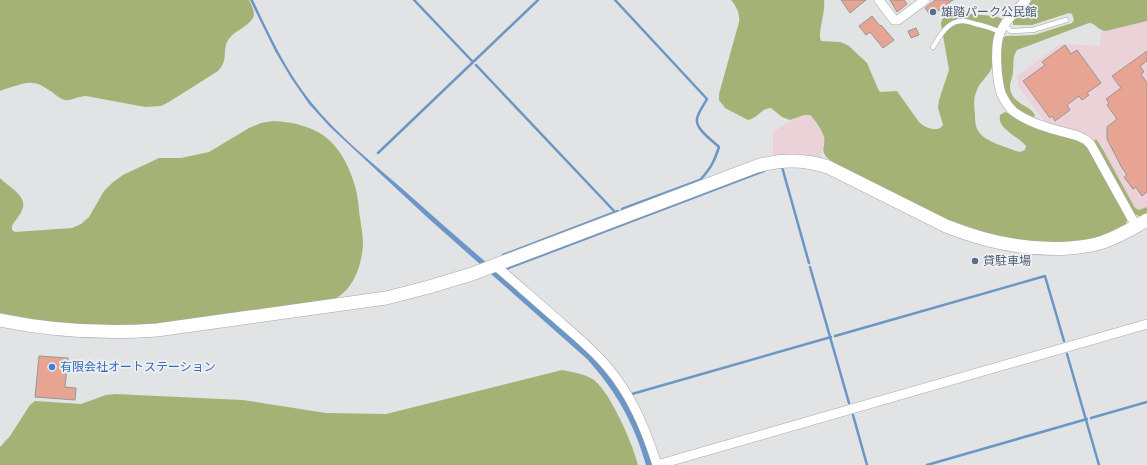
<svg xmlns="http://www.w3.org/2000/svg" width="1147" height="465" viewBox="0 0 1147 465" font-family="'Public Sans','Noto Sans JP',sans-serif">
<style>
.industrial{fill:#ebd1d8}
.forest{fill:#a4b375}
.water{fill:#6b96c5}
.lines{fill:none;stroke-linecap:round;stroke-linejoin:round}
.stream{stroke:#6b96c5;stroke-width:2.5}
.building{fill:#e8a493;stroke:#989695}
.lane-casing{stroke:#a5a7a8;stroke-width:5.5}
.street-casing{stroke:#a5a7a8;stroke-width:10}
.secondary-casing{stroke:#a5a7a8;stroke-width:14}
.lane{stroke:#fff;stroke-width:4.5}
.street{stroke:#fff;stroke-width:9}
.secondary{stroke:#fff;stroke-width:13}
.service-dot{fill:#5c6f8a;stroke:#eff0f2;stroke-width:1.5}
.shop-dot{fill:#3f7fe0;stroke:#eff0f2;stroke-width:1.5}
.labels{text-anchor:middle;dominant-baseline:central;stroke-width:3.5;stroke-linejoin:round;paint-order:stroke}
.service-label{font-size:12px;fill:#4e5e75;stroke:#eff0f2;text-anchor:start}
.shop-label{font-size:12px;fill:#366cbe;stroke:#eff0f2;text-anchor:start}
</style>
<rect width="100%" height="100%" fill="#e1e3e5"/>
<path class="industrial" d="M 1147,21 L 1147,214 L 1134,214 L 1094,142 L 1045,122 L 1018,86 L 1017,76 L 1060,44 L 1100,46 L 1101,32 Z
M 807,114 L 812,117 L 824,136 L 824,141 L 821,158 L 802,155 L 792,154 L 773,156 L 773,132 L 794,119 Z"/>
<path class="forest" d="M 0,0 L 249,0 C 251,5 256,12 253,18 C 247,28 232,31 227,42 C 222,54 229,59 218,71 L 169,102 L 161,106 L 145,107 L 86,96 C 79,96 71,101 65,100 C 60,99 56,95 52,92 C 38,82 31,80 15,86 C 10,87 5,89 0,91 Z
M 731,0 L 824,0 C 826,12 817,33 821,41 L 840,42 L 845,44 L 849,46 L 867,63 L 879,91 L 881,92 L 897,91 L 919,122 C 925,128 938,133 943,125 L 938,108 L 939,100 L 949,70 L 941,24 C 942,20 942,18 946,16 C 954,12 992,15 1001,18 L 1002,21 C 997,30 993,38 992,49 C 992,55 994,62 992,67 C 989,76 980,81 977,90 C 973,98 974,106 975,114 C 975,120 975,127 979,132 C 984,141 1006,147 1016,151 L 1020,152 L 1025,150 L 1026,146 C 1018,136 997,129 1000,115 L 1005,112 L 1083,143 L 1089,148 L 1126,216 L 1127,220 L 1126,224 L 1102,236 L 1083,240 L 1061,242 L 1039,242 L 1002,237 L 984,232 L 949,220 L 831,161 C 818,151 826,148 824,137 C 822,130 815,120 810,115 L 804,115 L 790,120 L 782,117 L 771,108 C 761,108 758,118 748,120 L 725,108 L 719,100 L 719,94 L 739,22 C 740,14 737,7 731,0 Z
M 1032,0 L 1147,0 L 1147,21 L 1106,31 C 1098,31 1096,23 1089,23 L 1017,50 C 1012,57 1014,64 1013,71 C 1013,77 1010,81 1010,87 C 1011,105 1033,106 1035,116 L 1033,117 C 1009,111 1004,93 1002,72 C 1000,58 1000,51 1003,38 L 1006,36 L 1034,35 L 1072,23 L 1074,20 L 1072,14 L 1069,13 L 1032,25 L 1013,25 L 1013,21 Z
M 273,121 C 295,122 320,128 334,145 C 343,155 349,168 353,180 C 357,190 358,200 359,210 C 360,221 363,233 363,244 C 362,265 353,292 332,300 L 156,324 C 102,327 53,324 0,313 L 0,178 C 7,186 29,196 22,210 C 20,216 15,220 12,226 L 12,230 L 15,232 L 72,228 L 81,224 L 89,217 L 104,191 L 113,182 L 123,175 L 159,158 L 181,158 L 209,152 L 249,128 L 261,123 Z
M 1096,139 L 1102,148 L 1135,208 L 1139,210 L 1147,207 L 1147,214 L 1142,217 L 1134,214 L 1094,142 L 1095,140 Z
M 562,370 C 572,372 586,374 594,380 C 600,385 604,391 608,397 C 621,419 631,441 638,465 L 0,465 L 0,447 L 10,436 L 30,405 L 35,401 L 81,404 L 106,395 L 115,394 L 243,400 L 326,413 L 386,414 Z"/>
<path class="water" d="M 250,0 L 253,0 C 270,36 286,71 311,102 C 338,136 373,163 406,192 C 464,244 523,294 582,345 L 601,365 L 618,387 L 638,422 L 653,465 L 646,465 C 634,423 616,391 587,359 L 429,219 L 330,127 L 309,104 L 291,78 L 275,51 Z"/>
<g class="lines">
<path class="stream" d="M 414,0 L 473,62
M 615,0 L 707,99 C 704,105 698,112 697,119 C 695,129 713,141 719,147 C 714,162 711,168 700,180 L 622,209
M 476,65 L 615,212
M 378,153 L 538,0
M 780,167 L 782,167 L 809,263
M 503,255 L 618,211
M 810,267 L 849,403
M 506,269 L 764,171
M 835,336 L 1045,276 L 1064,341
M 1067,354 L 1099,465
M 632,394 L 831,337
M 853,415 L 867,465
M 1091,418 L 1147,402
M 927,465 L 1087,419"/>
</g>
<path class="building" d="M 841,0 L 866,0 L 850,13 Z
M 890,0 L 904,0 L 907,4 L 897,12 Z
M 935,0 L 953,0 L 931,16 L 925,8 Z
M 872,16 L 880,26 L 881,25 L 894,40 L 883,48 L 870,32 L 866,35 L 859,26 Z
M 916,28 L 919,35 L 911,38 L 908,31 Z
M 1065,45 L 1071,54 L 1077,50 L 1101,83 L 1087,93 L 1089,95 L 1082,100 L 1079,96 L 1067,105 L 1070,110 L 1055,121 L 1052,116 L 1050,118 L 1023,81 L 1045,65 L 1042,62 Z
M 1147,51 L 1147,61 L 1140,66 L 1144,72 L 1141,74 L 1147,83 L 1147,192 L 1142,196 L 1136,187 L 1133,189 L 1124,177 L 1127,175 L 1122,168 L 1107,139 L 1107,127 L 1117,119 L 1107,105 L 1109,103 L 1106,99 L 1121,88 L 1112,76 Z
M 39,356 L 68,358 L 65,387 L 76,388 L 75,400 L 35,397 Z"/>
<g class="lines">
<defs>
<path id="lane" d="M 1004,25 L 1011,31 L 1033,30 L 1066,20
M 933,47 C 940,36 948,20 963,21 C 967,21 972,23 976,24 C 985,26 992,28 1000,32"/>
<path id="street" d="M 879,0 L 894,20 L 898,20 L 925,0
M 1026,0 C 1017,10 1005,20 1000,33 C 994,46 997,80 1001,93 C 1004,100 1008,106 1013,111 C 1031,125 1057,130 1078,136 L 1086,140 L 1091,145 L 1136,226
M 496,266 C 517,284 537,302 558,320 C 581,340 604,359 621,385 C 638,410 648,436 657,465
M 657,465 L 1147,324"/>
<path id="secondary" d="M 0,320 C 54,331 102,334 157,330 L 386,298 L 429,287 L 472,274 L 757,166 C 782,159 804,159 828,167 L 946,226 C 986,242 1027,251 1070,248 C 1081,247 1092,246 1103,242 C 1119,237 1133,228 1147,220"/>
</defs>
<use href="#lane" class="lane-casing"/>
<use href="#street" class="street-casing"/>
<use href="#secondary" class="secondary-casing"/>
<use href="#lane" class="lane"/>
<use href="#street" class="street"/>
<use href="#secondary" class="secondary"/>
</g>
<g class="service-dot">
<circle cx="933" cy="12" r="4"/>
<circle cx="975" cy="261" r="4"/>
</g>
<circle class="shop-dot" cx="52" cy="367" r="4"/>
<g class="labels">
<g class="service-label">
<text x="941" y="12">雄踏パーク公民館</text>
<text x="983" y="261">貸駐車場</text>
</g>
<g class="shop-label">
<text x="60" y="367">有限会社オートステーション</text>
</g>
</g>
</svg>
